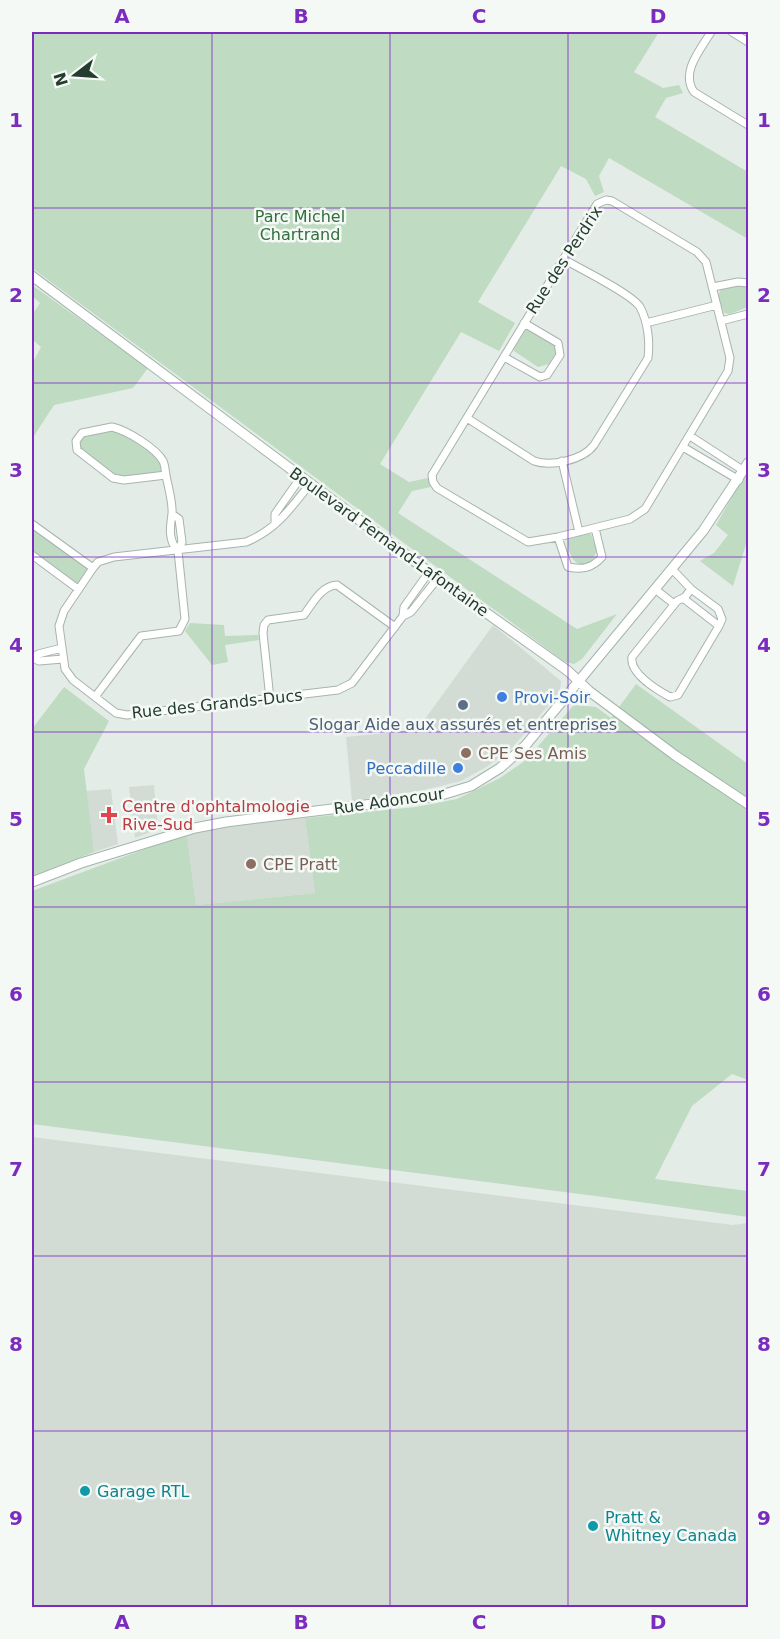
<svg xmlns="http://www.w3.org/2000/svg" width="780" height="1639" viewBox="0 0 780 1639" font-family="'DejaVu Sans',sans-serif">
<style>
.built{fill:#d2dcd5}
.green{fill:#bfdbc1}
.lines{fill:none;stroke-linecap:round;stroke-linejoin:round}
.street-casing{stroke:#a7b4ad;stroke-width:9}
.secondary-casing{stroke:#a3b6ac;stroke-width:11}
.street{stroke:#fff;stroke-width:7}
.secondary{stroke:#fff;stroke-width:9}
.grid{fill:none;stroke:#7b2cbf;stroke-width:1.5;stroke-opacity:0.55}
.shop-dot{fill:#3f7fe0;stroke:#f4f9f5;stroke-width:2}
.service-dot{fill:#5c6f8a;stroke:#f4f9f5;stroke-width:2}
.education-dot{fill:#8d6e63;stroke:#f4f9f5;stroke-width:2}
.health-dot{fill:#e0444e;stroke:#f4f9f5;stroke-width:2}
.culture-dot{fill:#0f9aa8;stroke:#f4f9f5;stroke-width:2}
.labels{text-anchor:middle;dominant-baseline:central;stroke-width:5;stroke-linejoin:round;paint-order:stroke}
.park-label{font-size:16px;fill:#336e3e;stroke:#f4f9f5}
.street-label{font-size:16px;fill:#253c31;stroke:#f4f9f5}
.shop-label{font-size:16px;fill:#366cbe;stroke:#f4f9f5;text-anchor:start}
.service-label{font-size:16px;fill:#4e5e75;stroke:#f4f9f5}
.education-label{font-size:16px;fill:#785e54;stroke:#f4f9f5;text-anchor:start}
.health-label{font-size:16px;fill:#be3a42;stroke:#f4f9f5;text-anchor:start}
.culture-label{font-size:16px;fill:#0d838f;stroke:#f4f9f5;text-anchor:start}
.neatline{fill:none;stroke:#7b2cbf;stroke-width:2}
.grid-label{font-size:20px;text-anchor:middle;font-weight:bold;fill:#7b2cbf}
</style>
<rect width="100%" height="100%" fill="#e4ece7"/>
<path class="built" d="M 493,625 L 561,681 L 560,692 L 511,749 L 488,766 L 461,781 L 424,790 L 352,801 L 346,737 L 417,730 Z
M 154,785 L 158,829 L 135,838 L 129,787 Z
M 111,789 L 118,844 L 94,852 L 86,791 Z
M 305,818 L 315,893 L 196,905 L 187,836 L 215,827 Z
M 32,1137 L 733,1225 L 748,1223 L 748,1607 L 32,1607 Z"/>
<path class="green" d="M 32,32 L 659,32 L 634,72 L 663,88 L 679,85 L 683,93 L 666,98 L 655,117 L 748,172 L 748,239 L 609,158 L 599,176 L 604,192 L 595,196 L 586,179 L 561,166 L 478,302 L 515,323 L 499,351 L 461,332 L 380,464 L 409,482 L 428,478 L 431,487 L 412,491 L 398,513 L 577,629 L 617,614 L 582,659 L 574,664 L 565,662 L 32,268 Z
M 745,284 L 748,287 L 748,307 L 730,314 L 724,313 L 718,297 L 721,288 Z
M 32,285 L 148,368 L 133,388 L 54,405 L 32,439 L 32,364 L 41,347 L 32,339 L 32,315 L 40,303 L 32,296 Z
M 524,329 L 528,329 L 554,344 L 556,353 L 549,364 L 538,367 L 514,351 L 513,347 Z
M 112,427 L 159,455 L 166,475 L 113,478 L 77,450 L 82,433 Z
M 748,469 L 748,538 L 733,586 L 700,561 L 714,553 L 728,535 L 716,525 Z
M 32,524 L 93,568 L 78,589 L 32,555 Z
M 584,532 L 591,534 L 597,551 L 591,562 C 586,563 581,566 577,563 C 570,559 565,542 570,537 C 574,534 580,534 584,532 Z
M 190,623 L 224,625 L 225,636 L 258,635 L 259,640 L 225,645 L 228,662 L 212,665 L 185,631 Z
M 636,684 L 748,764 L 748,1080 L 732,1074 L 692,1106 L 655,1179 L 748,1191 L 748,1217 L 611,1198 L 32,1124 L 32,891 L 161,843 L 187,836 L 196,905 L 315,893 L 305,818 L 416,807 L 457,799 L 500,778 L 526,760 L 574,705 L 596,707 L 611,718 Z
M 64,687 L 109,721 L 84,769 L 94,852 L 32,876 L 32,729 Z"/>
<g class="lines">
<defs>
<path id="street" d="M 711,32 C 701,49 680,72 694,92 L 748,125
M 732,32 L 748,42
M 606,200 L 612,201 L 697,252 L 706,262 L 730,358 L 728,371 L 645,509 L 630,519 L 558,537 L 528,542 L 437,488 L 433,482 L 432,475 L 597,204 Z
M 713,287 L 738,282 L 748,283
M 721,321 L 748,314
M 646,323 L 717,305
M 504,357 L 540,377 L 547,375 L 560,355 L 558,343 L 524,323
M 467,418 L 534,461 C 551,467 583,460 594,445 L 648,358 C 650,342 648,322 640,307 C 632,294 579,268 563,259
M 112,427 C 126,430 156,448 163,461 C 165,465 165,470 166,475 L 124,480 L 113,478 L 77,450 L 76,441 L 82,433 Z
M 690,436 L 744,471
M 683,447 L 739,480
M 562,461 L 579,532
M 166,475 C 168,487 173,502 172,514 C 170,528 168,540 178,551
M 310,484 C 290,509 276,530 246,542 L 114,557 L 98,562 L 93,568 L 64,611 L 59,626 L 65,669 L 73,680 L 116,713 L 127,715 L 338,690 L 352,683 L 403,616 L 411,612 L 438,578
M 32,524 L 93,568
M 275,524 L 275,514 L 301,477
M 558,537 L 568,567 C 583,570 592,568 602,557 L 595,528
M 32,555 L 78,589
M 672,569 L 691,589 L 718,609 L 722,619 L 719,626 L 678,695 L 670,697 C 657,690 629,673 632,657 L 677,601 L 685,597 L 691,589
M 655,589 L 674,604
M 683,598 L 719,626
M 403,616 L 404,607 L 429,572
M 62,648 L 38,654 L 33,658 L 39,661 L 63,659
M 95,697 L 141,636 L 179,631 L 185,619 L 178,551 L 182,542 L 179,519 L 172,514
M 270,699 L 263,633 L 264,625 L 268,620 L 304,615 C 313,603 321,586 337,585 L 395,627"/>
<path id="secondary" d="M 32,276 L 429,572 L 568,671 L 589,691 L 676,756 L 748,804
M 32,882 L 81,863 L 195,828 L 226,822 L 438,796 L 471,786 L 500,768 L 525,746 L 703,531 L 748,463"/>
</defs>
<use href="#street" class="street-casing"/>
<use href="#secondary" class="secondary-casing"/>
<use href="#street" class="street"/>
<use href="#secondary" class="secondary"/>
</g>
<path class="grid" d="M 212,32 L 212,1608M 390,32 L 390,1608M 568,32 L 568,1608M 32,208 L 748,208M 32,383 L 748,383M 32,557 L 748,557M 32,732 L 748,732M 32,907 L 748,907M 32,1082 L 748,1082M 32,1256 L 748,1256M 32,1431 L 748,1431"/>
<g class="shop-dot">
<circle cx="502" cy="697" r="6"/>
<circle cx="458" cy="768" r="6"/>
</g>
<circle class="service-dot" cx="463" cy="705" r="6"/>
<g class="education-dot">
<circle cx="466" cy="753" r="6"/>
<circle cx="251" cy="864" r="6"/>
</g>
<path class="health-dot" d="M106 806h6v6h6v6h-6v6h-6v-6h-6v-6h6z"/>
<g class="culture-dot">
<circle cx="85" cy="1491" r="6"/>
<circle cx="593" cy="1526" r="6"/>
</g>
<g class="labels">
<g class="park-label">
<text x="300" y="216">Parc Michel<tspan x="300" dy="18">Chartrand</tspan></text>
</g>
<g class="street-label">
<text transform="translate(564 260) rotate(-57)">Rue des Perdrix</text>
<text transform="translate(389 542) rotate(36)">Boulevard Fernand-Lafontaine</text>
<text transform="translate(217 704) rotate(-6)">Rue des Grands-Ducs</text>
<text transform="translate(389 801) rotate(-8)">Rue Adoncour</text>
</g>
<g class="shop-label">
<text x="514" y="697">Provi-Soir</text>
<text x="446" y="768" text-anchor="end">Peccadille</text>
</g>
<g class="service-label">
<text x="463" y="724">Slogar Aide aux assurés et entreprises</text>
</g>
<g class="education-label">
<text x="478" y="753">CPE Ses Amis</text>
<text x="263" y="864">CPE Pratt</text>
</g>
<g class="health-label">
<text x="122" y="806">Centre d'ophtalmologie<tspan x="122" dy="18">Rive-Sud</tspan></text>
</g>
<g class="culture-label">
<text x="97" y="1491">Garage RTL</text>
<text x="605" y="1517">Pratt &amp;<tspan x="605" dy="18">Whitney Canada</tspan></text>
</g>
</g>
<rect width="780" height="1639" fill="none" stroke="#f4f9f5" stroke-width="66"/>
<g transform="translate(75 75) rotate(253)" stroke="#f4f9f5" stroke-width="4.5" paint-order="stroke">
<path d="M0-4.5L10 22L0 15L-10 22Z" fill="#253c31"/>
<text y="-9" font-size="16" font-weight="bold" text-anchor="middle" fill="#253c31">N</text>
</g>
<rect x="33" y="33" width="714" height="1573" class="neatline"/>
<g class="grid-label">
<text x="122" y="23">A</text>
<text x="301" y="23">B</text>
<text x="479" y="23">C</text>
<text x="658" y="23">D</text>
<text x="16" y="127">1</text>
<text x="764" y="127">1</text>
<text x="16" y="302">2</text>
<text x="764" y="302">2</text>
<text x="16" y="477">3</text>
<text x="764" y="477">3</text>
<text x="16" y="652">4</text>
<text x="764" y="652">4</text>
<text x="16" y="826">5</text>
<text x="764" y="826">5</text>
<text x="16" y="1001">6</text>
<text x="764" y="1001">6</text>
<text x="16" y="1176">7</text>
<text x="764" y="1176">7</text>
<text x="16" y="1351">8</text>
<text x="764" y="1351">8</text>
<text x="16" y="1525">9</text>
<text x="764" y="1525">9</text>
<text x="122" y="1629">A</text>
<text x="301" y="1629">B</text>
<text x="479" y="1629">C</text>
<text x="658" y="1629">D</text>
</g>
</svg>
